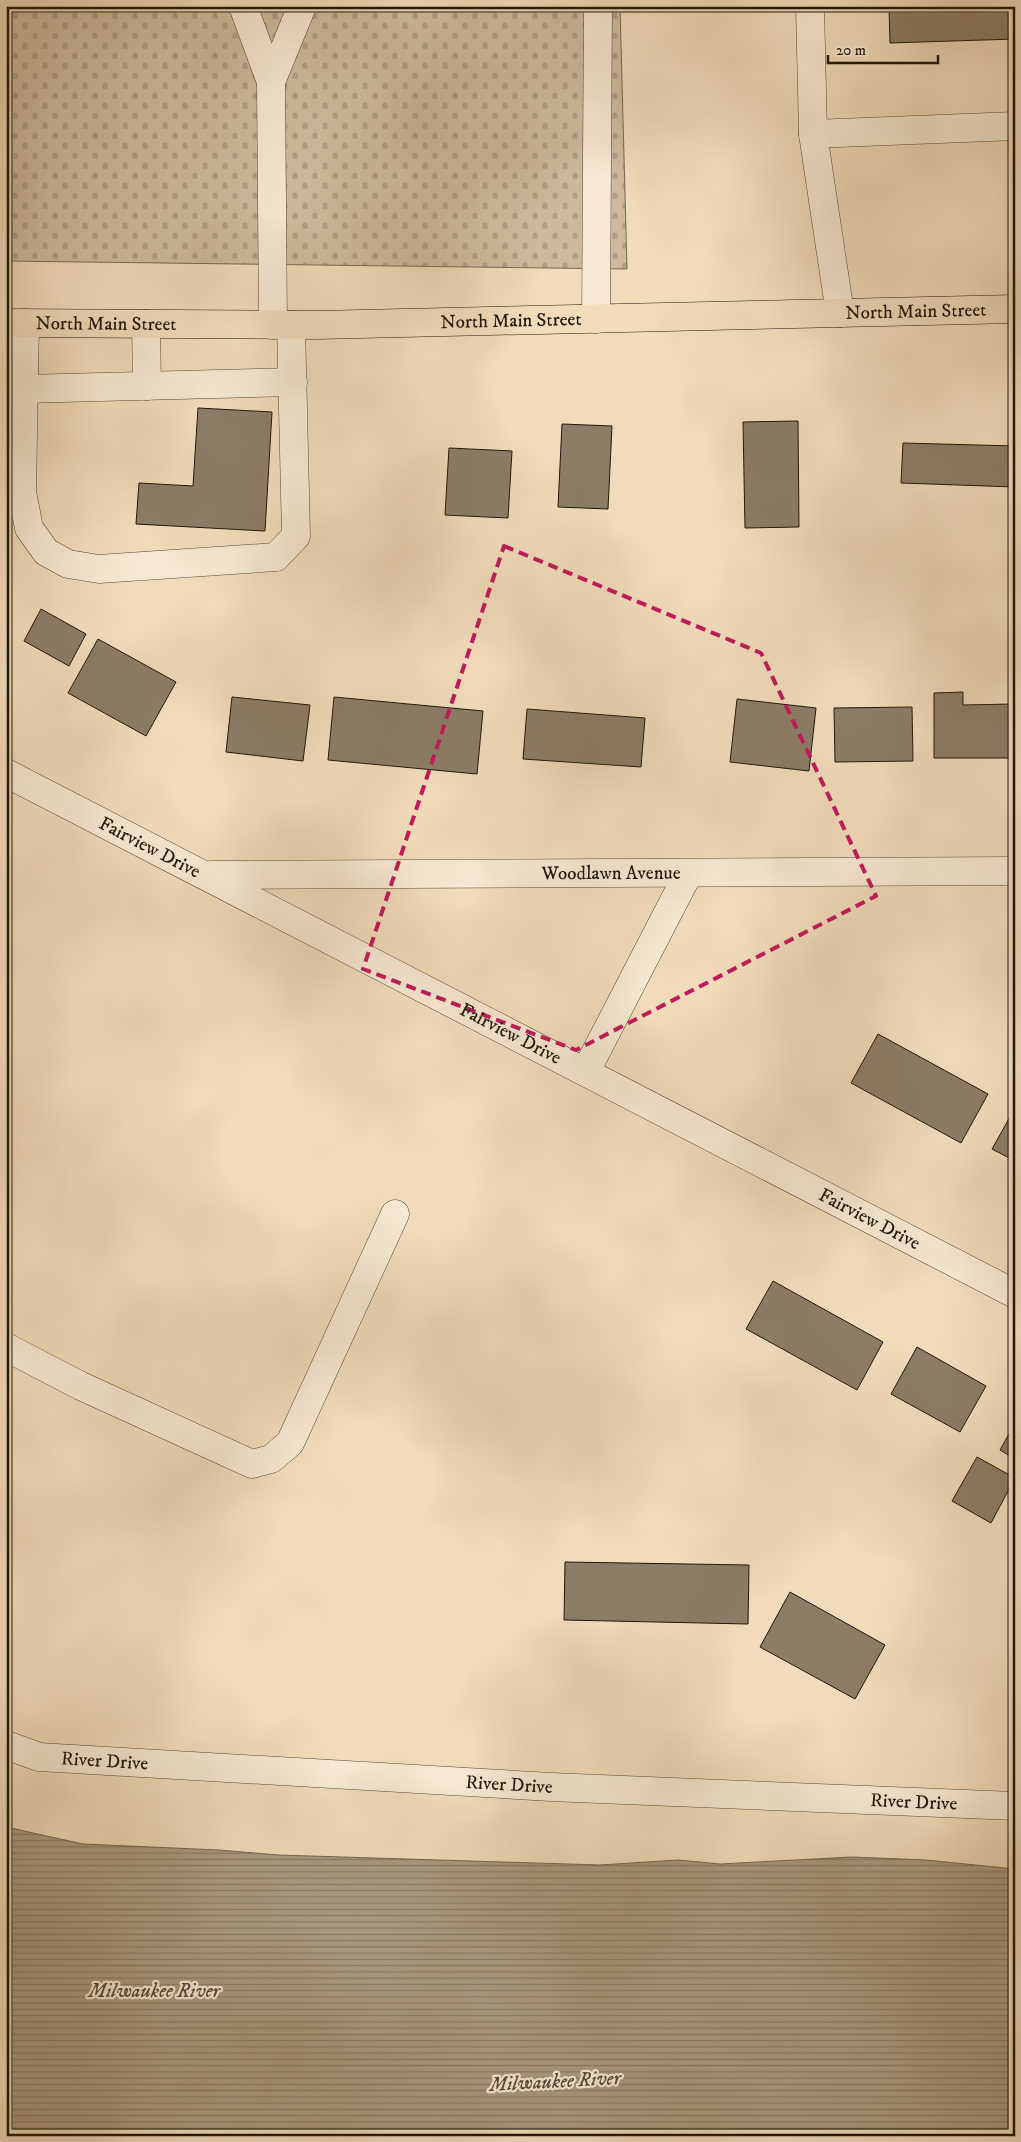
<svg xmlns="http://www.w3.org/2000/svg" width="1021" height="2142" viewBox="0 0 1021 2142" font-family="'IM FELL DW Pica',serif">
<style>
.cemetery{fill:url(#cemetery-stones);stroke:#766855}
.water{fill:url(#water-rules);stroke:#716451}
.building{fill:#8c7d67;stroke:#1e170d}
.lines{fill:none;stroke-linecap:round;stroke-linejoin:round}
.minor-casing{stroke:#534838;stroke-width:29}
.major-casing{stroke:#1e170d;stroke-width:29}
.minor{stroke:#f6e8d2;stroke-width:28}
.major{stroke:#f1dbba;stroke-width:28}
.marked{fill:none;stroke:#c2185b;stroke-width:4;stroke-dasharray:10 6;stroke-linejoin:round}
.labels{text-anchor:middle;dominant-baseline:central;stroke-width:4.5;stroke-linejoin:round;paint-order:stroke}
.street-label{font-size:19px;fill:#1e170d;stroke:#f6e8d2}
.water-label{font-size:20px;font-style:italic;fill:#564b3b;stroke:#f6e8d2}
</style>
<defs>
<pattern id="cemetery-stones" width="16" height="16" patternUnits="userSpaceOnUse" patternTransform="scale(1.25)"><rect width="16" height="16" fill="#cdba9d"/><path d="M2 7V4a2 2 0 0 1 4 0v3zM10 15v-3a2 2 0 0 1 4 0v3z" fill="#b09f86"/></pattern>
<pattern id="water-rules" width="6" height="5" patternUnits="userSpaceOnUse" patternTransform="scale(1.25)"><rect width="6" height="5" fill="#a9987f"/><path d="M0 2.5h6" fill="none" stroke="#897b66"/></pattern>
</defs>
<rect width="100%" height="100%" fill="#f1dbba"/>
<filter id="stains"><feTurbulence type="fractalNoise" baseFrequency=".004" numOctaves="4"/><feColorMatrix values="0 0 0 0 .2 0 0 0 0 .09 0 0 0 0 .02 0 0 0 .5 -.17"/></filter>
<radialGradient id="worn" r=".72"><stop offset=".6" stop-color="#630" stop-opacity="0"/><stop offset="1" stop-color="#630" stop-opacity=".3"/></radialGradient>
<path class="cemetery" d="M 6,6 L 620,6 L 627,269 L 6,261 Z"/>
<path class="water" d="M 6,1827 L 83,1844 L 219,1850 L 278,1855 L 600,1865 L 678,1860 L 720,1864 L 852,1857 L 926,1860 L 1015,1869 L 1015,2136 L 6,2136 Z"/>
<path class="building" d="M 889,6 L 1015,6 L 1015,39 L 890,43 Z
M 198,408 L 272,412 L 265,531 L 136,524 L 139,483 L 193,486 Z
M 798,421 L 799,527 L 745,528 L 743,422 Z
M 562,424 L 612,426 L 608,509 L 558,507 Z
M 903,443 L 1015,446 L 1015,487 L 901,483 Z
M 449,448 L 512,451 L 508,518 L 445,515 Z
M 41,609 L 86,634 L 69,666 L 24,641 Z
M 98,639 L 176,682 L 146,736 L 68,693 Z
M 963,692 L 963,705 L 1013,704 L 1014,758 L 934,758 L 934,693 Z
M 232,697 L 310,705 L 303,761 L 226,752 Z
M 334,697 L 483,711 L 477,774 L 328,760 Z
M 737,699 L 816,708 L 809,771 L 730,762 Z
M 912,707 L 913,761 L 835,762 L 834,708 Z
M 527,709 L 645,718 L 641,767 L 523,759 Z
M 878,1034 L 988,1094 L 961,1143 L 851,1083 Z
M 1015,1108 L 1015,1161 L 992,1149 Z
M 773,1281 L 883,1342 L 857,1390 L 746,1329 Z
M 917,1347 L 986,1386 L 960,1432 L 891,1394 Z
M 1015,1423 L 1015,1459 L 1000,1450 Z
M 977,1457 L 1015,1478 L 991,1523 L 952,1501 Z
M 565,1562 L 749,1565 L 748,1624 L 564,1620 Z
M 790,1592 L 885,1645 L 855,1699 L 760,1647 Z"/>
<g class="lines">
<defs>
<g id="minor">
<path d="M 243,6 L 271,82 L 273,325"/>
<path d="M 810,6 L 813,134"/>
<path d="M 271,82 L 302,6"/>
<path d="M 840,313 L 813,134 L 1015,126"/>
<path d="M 596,319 L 598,6"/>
<path d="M 25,323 L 22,492 L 29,528 L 46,552 L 68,564 L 99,569 L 276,557 L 296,536 L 291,325"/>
<path d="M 146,324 L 147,386"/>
<path d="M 23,389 L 293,382"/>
<path id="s1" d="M 6,773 L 1015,1294"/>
<path id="s2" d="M 211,875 L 1015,871"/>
<path d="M 586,1071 L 688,874"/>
<path d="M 6,1347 L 81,1386 L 252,1464 L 271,1459 L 290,1443 L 395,1214"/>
<path id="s3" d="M 6,1745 L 39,1757 L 551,1787 L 1015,1806"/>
</g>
<g id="major">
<path id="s4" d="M 6,323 L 317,325 L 1015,309"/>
</g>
</defs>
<use href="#minor" class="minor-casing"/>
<use href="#major" class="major-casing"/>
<use href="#minor" class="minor"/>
<use href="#major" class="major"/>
</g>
<path class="marked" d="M 504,546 L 761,653 L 876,896 L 576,1050 L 363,969 Z"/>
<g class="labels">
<g class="street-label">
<text stroke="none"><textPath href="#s4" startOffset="910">North Main Street</textPath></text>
<text stroke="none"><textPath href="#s4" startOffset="505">North Main Street</textPath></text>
<text stroke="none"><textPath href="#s4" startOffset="100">North Main Street</textPath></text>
<text stroke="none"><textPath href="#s1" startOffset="162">Fairview Drive</textPath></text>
<text stroke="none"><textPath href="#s2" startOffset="400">Woodlawn Avenue</textPath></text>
<text stroke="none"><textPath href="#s1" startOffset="568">Fairview Drive</textPath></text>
<text stroke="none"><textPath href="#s1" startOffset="972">Fairview Drive</textPath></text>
<text stroke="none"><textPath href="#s3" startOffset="101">River Drive</textPath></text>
<text stroke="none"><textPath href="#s3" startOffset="506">River Drive</textPath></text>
<text stroke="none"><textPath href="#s3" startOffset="911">River Drive</textPath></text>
</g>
<g class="water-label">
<text x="154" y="1991">Milwaukee River</text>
<text transform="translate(555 2082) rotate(-3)">Milwaukee River</text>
</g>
</g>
<rect width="1021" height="2142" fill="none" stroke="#f1dbba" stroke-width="25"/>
<rect x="8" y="8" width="1006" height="2127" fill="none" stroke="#1e170d" stroke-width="2.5"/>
<rect x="12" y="12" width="996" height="2117" fill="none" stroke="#1e170d"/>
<path d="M828 55v8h110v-8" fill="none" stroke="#1e170d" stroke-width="2.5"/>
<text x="836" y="55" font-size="15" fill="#1e170d" stroke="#f6e8d2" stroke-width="4" paint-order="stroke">20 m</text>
<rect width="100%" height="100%" filter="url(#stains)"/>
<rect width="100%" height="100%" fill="url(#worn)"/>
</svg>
